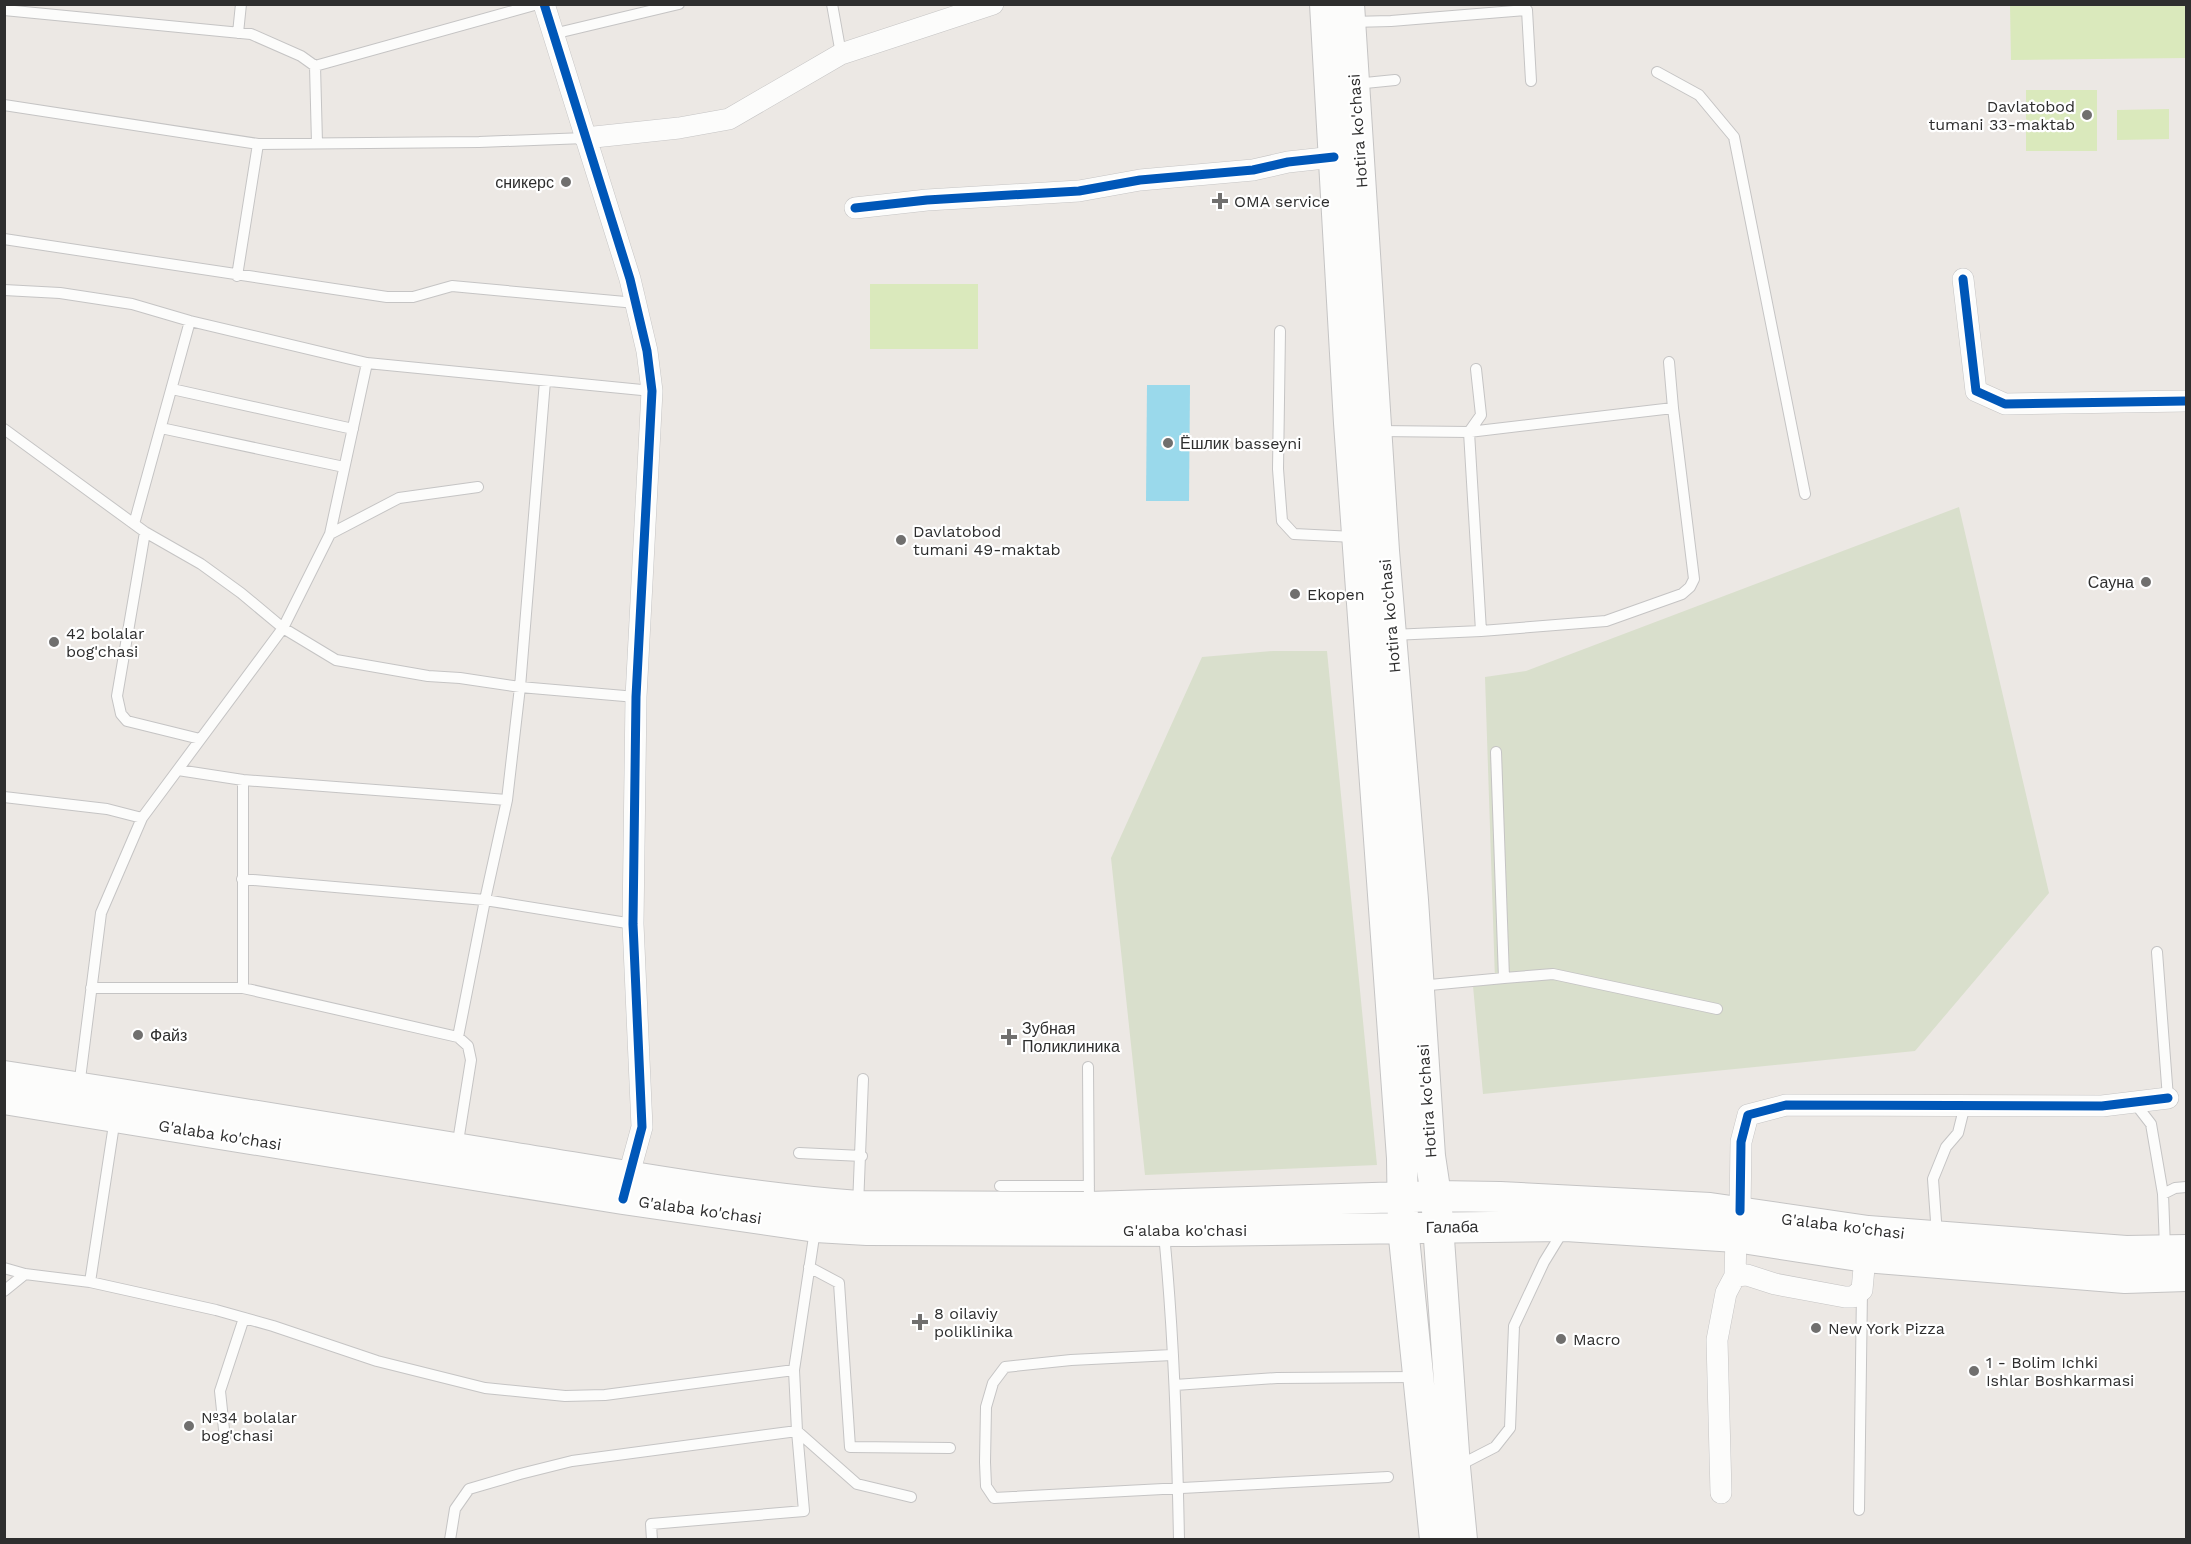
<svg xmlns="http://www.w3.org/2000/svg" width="2191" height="1544" viewBox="0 0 2191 1544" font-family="'Work Sans',sans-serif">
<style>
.cemetery{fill:#d9dfcc}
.pitch{fill:#dae9bc}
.water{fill:#9ad9eb}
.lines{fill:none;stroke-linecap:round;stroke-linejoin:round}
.lane-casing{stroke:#c5c4c4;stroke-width:12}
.street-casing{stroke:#c5c4c4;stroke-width:22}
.secondary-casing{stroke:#c5c4c4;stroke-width:32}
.lane{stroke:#fcfcfb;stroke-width:10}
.street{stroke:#fcfcfb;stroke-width:21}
.secondary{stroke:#fcfcfb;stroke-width:30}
.cycleway-casing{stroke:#fff;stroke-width:13}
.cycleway{stroke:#0057b8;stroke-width:9}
.poi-dot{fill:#706f6e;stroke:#fff;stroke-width:2}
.labels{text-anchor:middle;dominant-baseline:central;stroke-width:4.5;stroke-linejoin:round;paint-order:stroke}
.poi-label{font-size:16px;fill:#2e2e2e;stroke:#fff;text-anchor:start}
.street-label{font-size:16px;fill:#2e2e2e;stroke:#fff}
</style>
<rect width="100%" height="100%" fill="#ece8e4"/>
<path class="cemetery" d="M 1959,507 L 2049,893 L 1915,1051 L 1483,1094 L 1473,986 L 1495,980 L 1485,677 L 1526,671 Z
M 1273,651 L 1327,651 L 1377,1165 L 1145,1175 L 1111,858 L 1202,657 Z"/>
<path class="pitch" d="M 2010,5 L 2186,5 L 2186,58 L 2011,60 Z
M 2026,90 L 2097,90 L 2097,151 L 2026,151 Z
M 2169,109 L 2169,139 L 2117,140 L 2117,110 Z
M 870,284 L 978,284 L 978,349 L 870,349 Z"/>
<path class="water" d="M 1147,385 L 1190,385 L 1189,501 L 1146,501 Z"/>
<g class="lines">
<defs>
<path id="lane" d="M 832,4 L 841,54
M 4,10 L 251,34 L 301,56 L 315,66 L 317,143
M 1351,22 L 1391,21 L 1527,10 L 1531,81
M 238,33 L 241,4
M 553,34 L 679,4
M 315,66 L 538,4
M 1657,72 L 1699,95 L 1734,137 L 1805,494
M 1355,84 L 1395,80
M 4,105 L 258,144 L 479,142 L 585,138
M 4,239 L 387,297 L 413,297 L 452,286 L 636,303
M 237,276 L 258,144
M 4,290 L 60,293 L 132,304 L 190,321 L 367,363 L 652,391
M 1280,331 L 1278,469 L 1282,521 L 1294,534 L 1354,537
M 1476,369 L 1481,415 L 1469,432 L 1673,408 L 1669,362
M 545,381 L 520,687 L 507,800 L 485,900 L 633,924
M 172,389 L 353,429
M 161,428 L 344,467
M 4,429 L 145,532 L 201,564 L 241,593 L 283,628 L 336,660 L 428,676 L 460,678 L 520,687 L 636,697
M 1379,431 L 1469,432 L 1481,631 L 1392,635
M 134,524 L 190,321
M 145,532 L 117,696 L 121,714 L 127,721 L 200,739
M 330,534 L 399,498 L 478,487
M 1481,631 L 1606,621 L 1682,594 L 1690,587 L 1694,579 L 1673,408
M 178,770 L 243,780 L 507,800
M 4,797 L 107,809 L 142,818
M 242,879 L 485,900 L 458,1037
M 2157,952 L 2168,1098
M 1504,978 L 1553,974 L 1717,1009
M 1419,986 L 1504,978 L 1496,752
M 91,988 L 243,988 L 243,780
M 243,988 L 458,1037 L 468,1046 L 471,1060 L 457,1148
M 1088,1067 L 1089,1206
M 79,1087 L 101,913 L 142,818 L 283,628 L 330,534 L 367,363
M 2134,1102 L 2151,1124 L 2163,1194
M 799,1153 L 862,1156
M 1000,1186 L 1089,1186
M 858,1206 L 863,1079
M 815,1230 L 794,1370 L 797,1431 L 857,1484 L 911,1497
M 1164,1234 C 1174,1336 1177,1437 1179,1540
M 1937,1235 L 1933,1179 L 1946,1147 L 1958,1133 L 1965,1105
M 2165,1248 L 2163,1194 L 2175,1188 L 2186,1187
M 809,1267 L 839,1283 L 850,1447 L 950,1448
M 4,1268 L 25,1274 L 90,1282 L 216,1310 L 273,1326 L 377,1361 L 485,1388 L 565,1396 L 605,1395 L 794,1370
M 90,1282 L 115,1118
M 4,1291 L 25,1274
M 1172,1355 L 1071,1360 L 1005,1367 L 993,1383 L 986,1407 L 985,1462 L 986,1486 L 994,1498 L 1388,1477
M 1175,1385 L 1277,1378 L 1417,1377
M 225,1439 L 220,1391 L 244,1318
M 1458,1466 L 1495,1447 L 1510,1428 L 1514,1326 L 1544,1262 L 1563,1231
M 1859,1510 L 1862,1290
M 450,1540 L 455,1509 L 469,1489 L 520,1474 L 572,1461 L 797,1431 L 804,1511 L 651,1524 L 652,1540"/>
<path id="street" d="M 544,4 L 630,279 L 647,351 L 652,391 L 636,697 L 633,924 L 642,1127 L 625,1189
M 585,138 L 679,128 L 729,119 L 841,54 L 993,4
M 855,208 L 927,200 L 1079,191 L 1140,180 L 1253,170 L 1288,162 L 1334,157
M 1963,279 L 1976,391 L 2005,404 L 2186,401
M 1740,1211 L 1741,1142 L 1748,1115 L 1786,1105 L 2102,1106 L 2168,1098
M 1736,1237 L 1735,1276 L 1747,1275 L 1775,1284 L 1845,1297 L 1853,1297 L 1862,1290 L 1866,1246
M 1721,1493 L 1717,1340 L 1726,1293 L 1735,1276"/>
<path id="secondary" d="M 1325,4 L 1349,423 L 1402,1158 L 1403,1228 L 1435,1540
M 1349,4 L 1384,551 L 1413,900 L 1430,1156 L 1436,1196 L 1455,1467 L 1462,1540
M 4,1076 C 169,1101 334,1128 498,1155 C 617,1174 739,1197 858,1206 L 1089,1207 L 1436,1196 L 1500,1197 L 1710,1208 L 1868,1231 L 2126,1251 L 2186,1250
M 4,1099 L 623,1199 L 816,1227 L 867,1230 L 1193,1231 L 1566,1226 L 1736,1237 L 1865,1257 L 2125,1278 L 2186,1276"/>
</defs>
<use href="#lane" class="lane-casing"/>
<use href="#street" class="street-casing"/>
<use href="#secondary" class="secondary-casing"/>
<use href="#lane" class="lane"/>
<use href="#street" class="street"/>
<use href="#secondary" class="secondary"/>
<defs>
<path id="cycleway" d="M 544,4 L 630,279 L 647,351 L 652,391 L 636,697 L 633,924 L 642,1127 L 623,1199
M 855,208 L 927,200 L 1079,191 L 1140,180 L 1253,170 L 1288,162 L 1334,157
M 1963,279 L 1976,391 L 2005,404 L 2186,401
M 1740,1211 L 1741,1142 L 1748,1115 L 1786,1105 L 2102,1106 L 2168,1098"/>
</defs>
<use href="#cycleway" class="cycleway-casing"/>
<use href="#cycleway" class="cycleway"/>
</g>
<g class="poi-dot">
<circle cx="2087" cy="115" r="6"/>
<circle cx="566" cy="182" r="6"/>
<path d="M1217 192h6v6h6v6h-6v6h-6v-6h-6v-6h6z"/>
<circle cx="1168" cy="443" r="6"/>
<circle cx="901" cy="540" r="6"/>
<circle cx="2146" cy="582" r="6"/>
<circle cx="1295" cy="594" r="6"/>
<circle cx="54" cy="642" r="6"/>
<circle cx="138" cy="1035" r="6"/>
<path d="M1006 1028h6v6h6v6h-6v6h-6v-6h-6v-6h6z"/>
<path d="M917 1313h6v6h6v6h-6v6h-6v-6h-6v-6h6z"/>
<circle cx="1816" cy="1328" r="6"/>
<circle cx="1561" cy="1339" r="6"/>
<circle cx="1974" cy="1371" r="6"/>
<circle cx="189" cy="1426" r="6"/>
</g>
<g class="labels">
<g class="poi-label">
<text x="2075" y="106" text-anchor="end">Davlatobod<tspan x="2075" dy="18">tumani 33-maktab</tspan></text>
<text x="554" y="182" text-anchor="end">сникерс</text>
<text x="1234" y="201">OMA service</text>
<text x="1180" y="443">Ёшлик basseyni</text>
<text x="913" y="531">Davlatobod<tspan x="913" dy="18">tumani 49-maktab</tspan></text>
<text x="2134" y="582" text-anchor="end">Сауна</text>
<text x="1307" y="594">Ekopen</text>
<text x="66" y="633">42 bolalar<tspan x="66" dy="18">bog'chasi</tspan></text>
<text x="1022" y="1028">Зубная<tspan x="1022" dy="18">Поликлиника</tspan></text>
<text x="150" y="1035">Файз</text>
<text x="934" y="1313">8 oilaviy<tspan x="934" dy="18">poliklinika</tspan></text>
<text x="1828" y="1328">New York Pizza</text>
<text x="1573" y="1339">Macro</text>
<text x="1986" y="1362">1 - Bolim Ichki<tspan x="1986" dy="18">Ishlar Boshkarmasi</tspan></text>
<text x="201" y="1417">№34 bolalar<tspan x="201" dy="18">bog'chasi</tspan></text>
</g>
<g class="street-label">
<text transform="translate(1358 131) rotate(-94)">Hotira ko'chasi</text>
<text transform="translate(1390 616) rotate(-95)">Hotira ko'chasi</text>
<text transform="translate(1427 1101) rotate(-94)">Hotira ko'chasi</text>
<text transform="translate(220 1135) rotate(9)">G'alaba ko'chasi</text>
<text transform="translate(700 1210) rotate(8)">G'alaba ko'chasi</text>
<text transform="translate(1843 1226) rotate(7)">G'alaba ko'chasi</text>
<text transform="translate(1452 1227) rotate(-1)">Галаба</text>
<text x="1185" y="1230">G'alaba ko'chasi</text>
</g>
</g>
<rect width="2191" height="1544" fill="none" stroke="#2e2e2e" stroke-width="12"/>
</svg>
